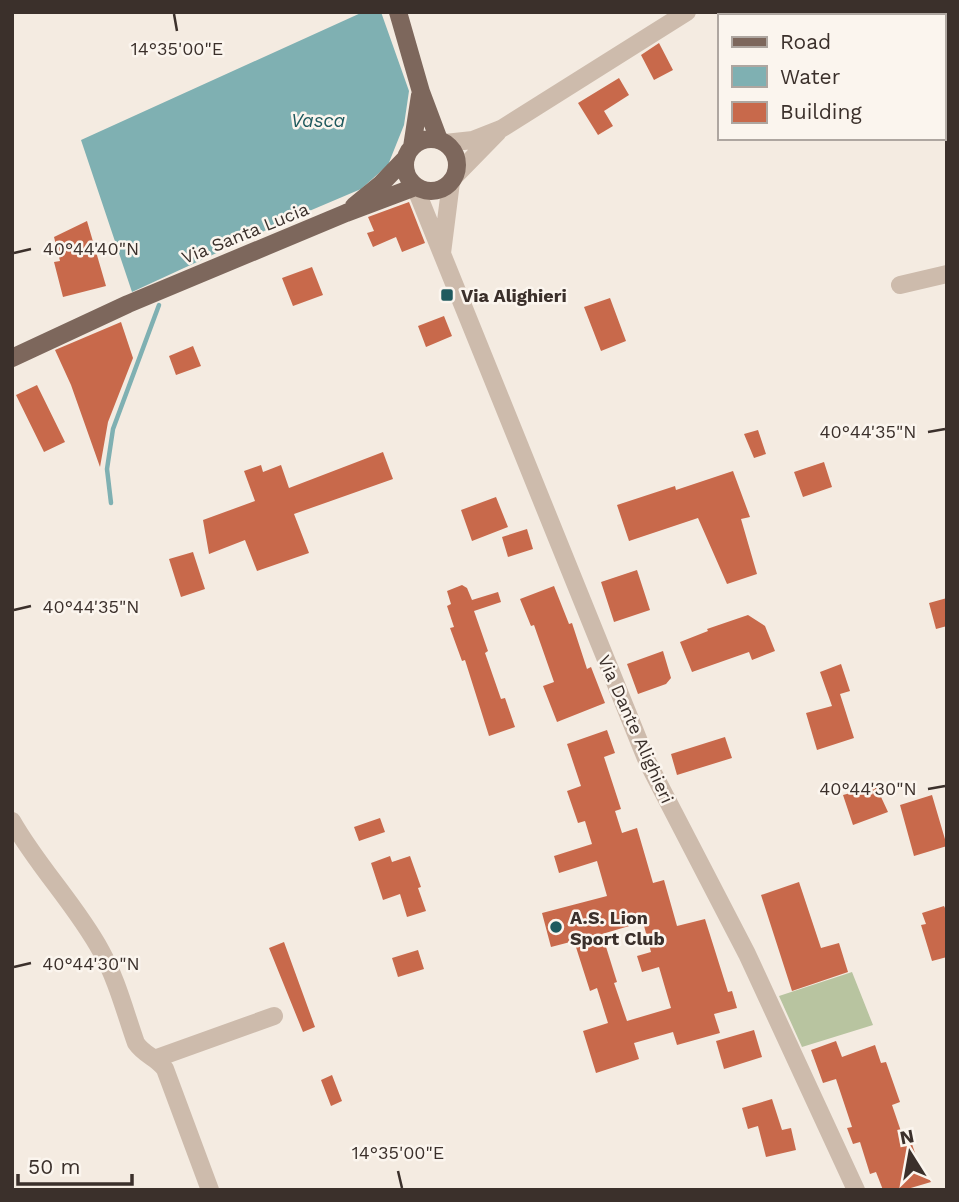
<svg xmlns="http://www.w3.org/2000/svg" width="959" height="1202" viewBox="0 0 959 1202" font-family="'Work Sans',sans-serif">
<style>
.green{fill:#b8c4a0}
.water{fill:#7fb0b2}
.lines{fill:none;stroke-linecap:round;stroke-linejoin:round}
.stream{stroke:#7fb0b2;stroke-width:4.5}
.building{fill:#c8694b;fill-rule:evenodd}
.minor{stroke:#cdbbac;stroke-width:18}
.major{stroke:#7d675c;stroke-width:18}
.ticks{fill:none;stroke:#3b302b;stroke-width:2.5}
.poi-dot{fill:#1f5a5e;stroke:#fbf5ee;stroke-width:2.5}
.labels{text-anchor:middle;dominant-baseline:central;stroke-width:5;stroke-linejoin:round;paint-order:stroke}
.street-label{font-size:18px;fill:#3b302b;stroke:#fbf5ee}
.poi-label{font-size:18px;font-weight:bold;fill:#3b302b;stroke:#fbf5ee;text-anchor:start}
.water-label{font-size:19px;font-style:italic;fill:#1f5a5e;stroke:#fbf5ee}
.ticks-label{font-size:18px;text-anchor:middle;fill:#3b302b;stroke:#fbf5ee;stroke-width:5;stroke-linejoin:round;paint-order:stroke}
</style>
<rect width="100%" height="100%" fill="#f4ebe1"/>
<path class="green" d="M 899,12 L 947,12 L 947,138 L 943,129 L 943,16 L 901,16 Z
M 852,972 L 873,1025 L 802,1047 L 779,996 Z"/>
<path class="water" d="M 363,12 L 381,12 L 409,91 L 404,125 L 388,165 L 361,189 L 288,220 L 132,292 L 81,140 Z"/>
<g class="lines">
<path class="stream" d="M 111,503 L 107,469 L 113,429 L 159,305"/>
</g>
<path class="building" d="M 659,43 L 673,70 L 654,80 L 641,55 Z
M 619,78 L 629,95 L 604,111 L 613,126 L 598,135 L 578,103 Z
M 409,202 L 425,243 L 402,252 L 396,237 L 373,247 L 367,233 L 374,231 L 368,217 Z
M 87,221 L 106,286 L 63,297 L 54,262 L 60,261 L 54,237 Z
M 312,267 L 323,295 L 293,306 L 282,278 Z
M 610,298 L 626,341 L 601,351 L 584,307 Z
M 444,316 L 452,336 L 426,347 L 418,326 Z
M 121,322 L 133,358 L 108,422 L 100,467 L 71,385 L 55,350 Z
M 193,346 L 201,366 L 176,375 L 169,356 Z
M 37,385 L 65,442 L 44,452 L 16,395 Z
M 758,430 L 766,454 L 754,458 L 744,434 Z
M 383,452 L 393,479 L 294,514 L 309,553 L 257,571 L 245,540 L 209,554 L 203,520 L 255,501 L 244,471 L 261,465 L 263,472 L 281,465 L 289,488 Z
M 824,462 L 832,487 L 803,497 L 794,472 Z
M 733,471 L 750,517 L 741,519 L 757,574 L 727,584 L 698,518 L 629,541 L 617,505 L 675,486 L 676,490 Z
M 496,497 L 508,527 L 472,541 L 461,510 Z
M 527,529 L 533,549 L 508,557 L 502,537 Z
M 193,552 L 205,589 L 181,597 L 169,559 Z
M 637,570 L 650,610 L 614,622 L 601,582 Z
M 462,585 L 467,588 L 472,600 L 498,592 L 501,602 L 474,611 L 488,651 L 485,653 L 501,699 L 505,698 L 515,727 L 489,736 L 465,660 L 462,661 L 450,628 L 454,627 L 447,606 L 451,604 L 447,591 Z
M 554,586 L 569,624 L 572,623 L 587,669 L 591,667 L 605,703 L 557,722 L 543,686 L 554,682 L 534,625 L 531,626 L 520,599 Z
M 947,598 L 947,626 L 936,629 L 929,603 Z
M 748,615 L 765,626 L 775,651 L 752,660 L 749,652 L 692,672 L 680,642 L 708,631 L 707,629 Z
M 663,651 L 671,678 L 666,684 L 638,694 L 627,664 Z
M 841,664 L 850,691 L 840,694 L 854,738 L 817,750 L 806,713 L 832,706 L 820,672 Z
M 607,730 L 615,753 L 604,757 L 621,809 L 615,811 L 622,833 L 637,828 L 653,883 L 664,880 L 677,926 L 705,919 L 728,992 L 732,991 L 737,1008 L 714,1014 L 720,1033 L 677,1045 L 673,1032 L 634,1043 L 639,1059 L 596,1073 L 583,1031 L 608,1023 L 597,988 L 590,991 L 574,941 L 551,947 L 542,913 L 607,896 L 597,861 L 559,873 L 554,856 L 592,844 L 585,821 L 578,823 L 567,791 L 581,786 L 567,744 ZM 643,922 L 651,952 L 637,956 L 642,972 L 659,967 L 671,1008 L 627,1021 L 614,983 L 617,982 L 602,934 Z
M 725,737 L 732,758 L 677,775 L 671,754 Z
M 876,786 L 888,812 L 853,825 L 843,795 Z
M 932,795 L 947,846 L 914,856 L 900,805 Z
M 380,818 L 385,832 L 359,841 L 354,827 Z
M 390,856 L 392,862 L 410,856 L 421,887 L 418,888 L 426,911 L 407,917 L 400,894 L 383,900 L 371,863 Z
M 799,882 L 821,948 L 839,943 L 848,972 L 792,991 L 761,895 Z
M 944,906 L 947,912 L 947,957 L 932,961 L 921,925 L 926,924 L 922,913 Z
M 284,942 L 315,1027 L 303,1032 L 269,948 Z
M 418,950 L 424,969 L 398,977 L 392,958 Z
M 754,1030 L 762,1057 L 724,1069 L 716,1041 Z
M 836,1041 L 842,1057 L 875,1045 L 881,1063 L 886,1062 L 900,1102 L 892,1105 L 906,1146 L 912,1144 L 919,1165 L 921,1164 L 931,1182 L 904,1190 L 883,1190 L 876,1172 L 870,1174 L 860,1142 L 853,1144 L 847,1128 L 852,1127 L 836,1079 L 823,1083 L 811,1050 Z
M 332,1075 L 342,1101 L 331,1106 L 321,1080 Z
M 772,1099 L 782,1130 L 791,1128 L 796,1150 L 766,1157 L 758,1126 L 748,1129 L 742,1108 Z"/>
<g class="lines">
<path class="minor" d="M 445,143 L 473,140 L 501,129 L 687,12
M 455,176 L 498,132
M 415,187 L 647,761 L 747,954 L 856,1190
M 442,253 L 451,182
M 900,285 L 947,274
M 12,821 C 38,867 76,905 101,951 C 117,980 125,1012 136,1043 C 145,1056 155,1056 165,1069 L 210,1190
M 157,1058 L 274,1016"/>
<path class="major" d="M 398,12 L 421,92 L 439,140
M405 165a26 26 0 1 1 52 0a26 26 0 1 1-52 0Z
M 412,147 L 420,95
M 354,206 L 381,184 L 405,159
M 12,358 L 128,304 L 346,213 L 415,187"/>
</g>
<path class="ticks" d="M 174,14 L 177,31M 14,253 L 31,249M 928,432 L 945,429M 14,610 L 31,606M 928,789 L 945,786M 14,967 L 31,963M 398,1171 L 402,1188"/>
<g class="poi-dot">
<rect x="440" y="288" width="14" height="14" rx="3.5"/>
<circle cx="556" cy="927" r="7"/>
</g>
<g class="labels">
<g class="street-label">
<text transform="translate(245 233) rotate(-22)">Via Santa Lucia</text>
<text transform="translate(636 729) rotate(66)">Via Dante Alighieri</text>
</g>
<g class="poi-label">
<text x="461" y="295">Via Alighieri</text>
<text x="570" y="917">A.S. Lion<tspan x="570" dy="21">Sport Club</tspan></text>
</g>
<g class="water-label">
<text x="318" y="120">Vasca</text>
</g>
</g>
<g class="ticks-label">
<text x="177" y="55">14°35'00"E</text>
<text x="91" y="255">40°44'40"N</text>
<text x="868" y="438">40°44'35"N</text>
<text x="91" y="613">40°44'35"N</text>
<text x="868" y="795">40°44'30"N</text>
<text x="91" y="970">40°44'30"N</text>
<text x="398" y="1159">14°35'00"E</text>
</g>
<rect width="959" height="1202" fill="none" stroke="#3b302b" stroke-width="28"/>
<rect x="718" y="14" width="228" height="126" fill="#fbf5ee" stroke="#aea6a0" stroke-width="2"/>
<rect x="732" y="37" width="35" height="10" fill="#7d675c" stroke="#aea6a0" stroke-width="2"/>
<text x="780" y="49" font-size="21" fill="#3b302b">Road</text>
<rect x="732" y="66" width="35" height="21" fill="#7fb0b2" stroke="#aea6a0" stroke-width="2"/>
<text x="780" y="84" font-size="21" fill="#3b302b">Water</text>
<rect x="732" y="102" width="35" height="21" fill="#c8694b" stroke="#aea6a0" stroke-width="2"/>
<text x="780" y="119" font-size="21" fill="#3b302b">Building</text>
<g transform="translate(910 1153) rotate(349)" stroke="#fbf5ee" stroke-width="5" paint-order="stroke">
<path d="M0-5L12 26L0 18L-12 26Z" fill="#3b302b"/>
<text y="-10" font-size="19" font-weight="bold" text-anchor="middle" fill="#3b302b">N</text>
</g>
<path d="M18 1174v10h114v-10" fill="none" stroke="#3b302b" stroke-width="3.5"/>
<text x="28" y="1174" font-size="21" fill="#3b302b" stroke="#fbf5ee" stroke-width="5" paint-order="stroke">50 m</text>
</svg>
